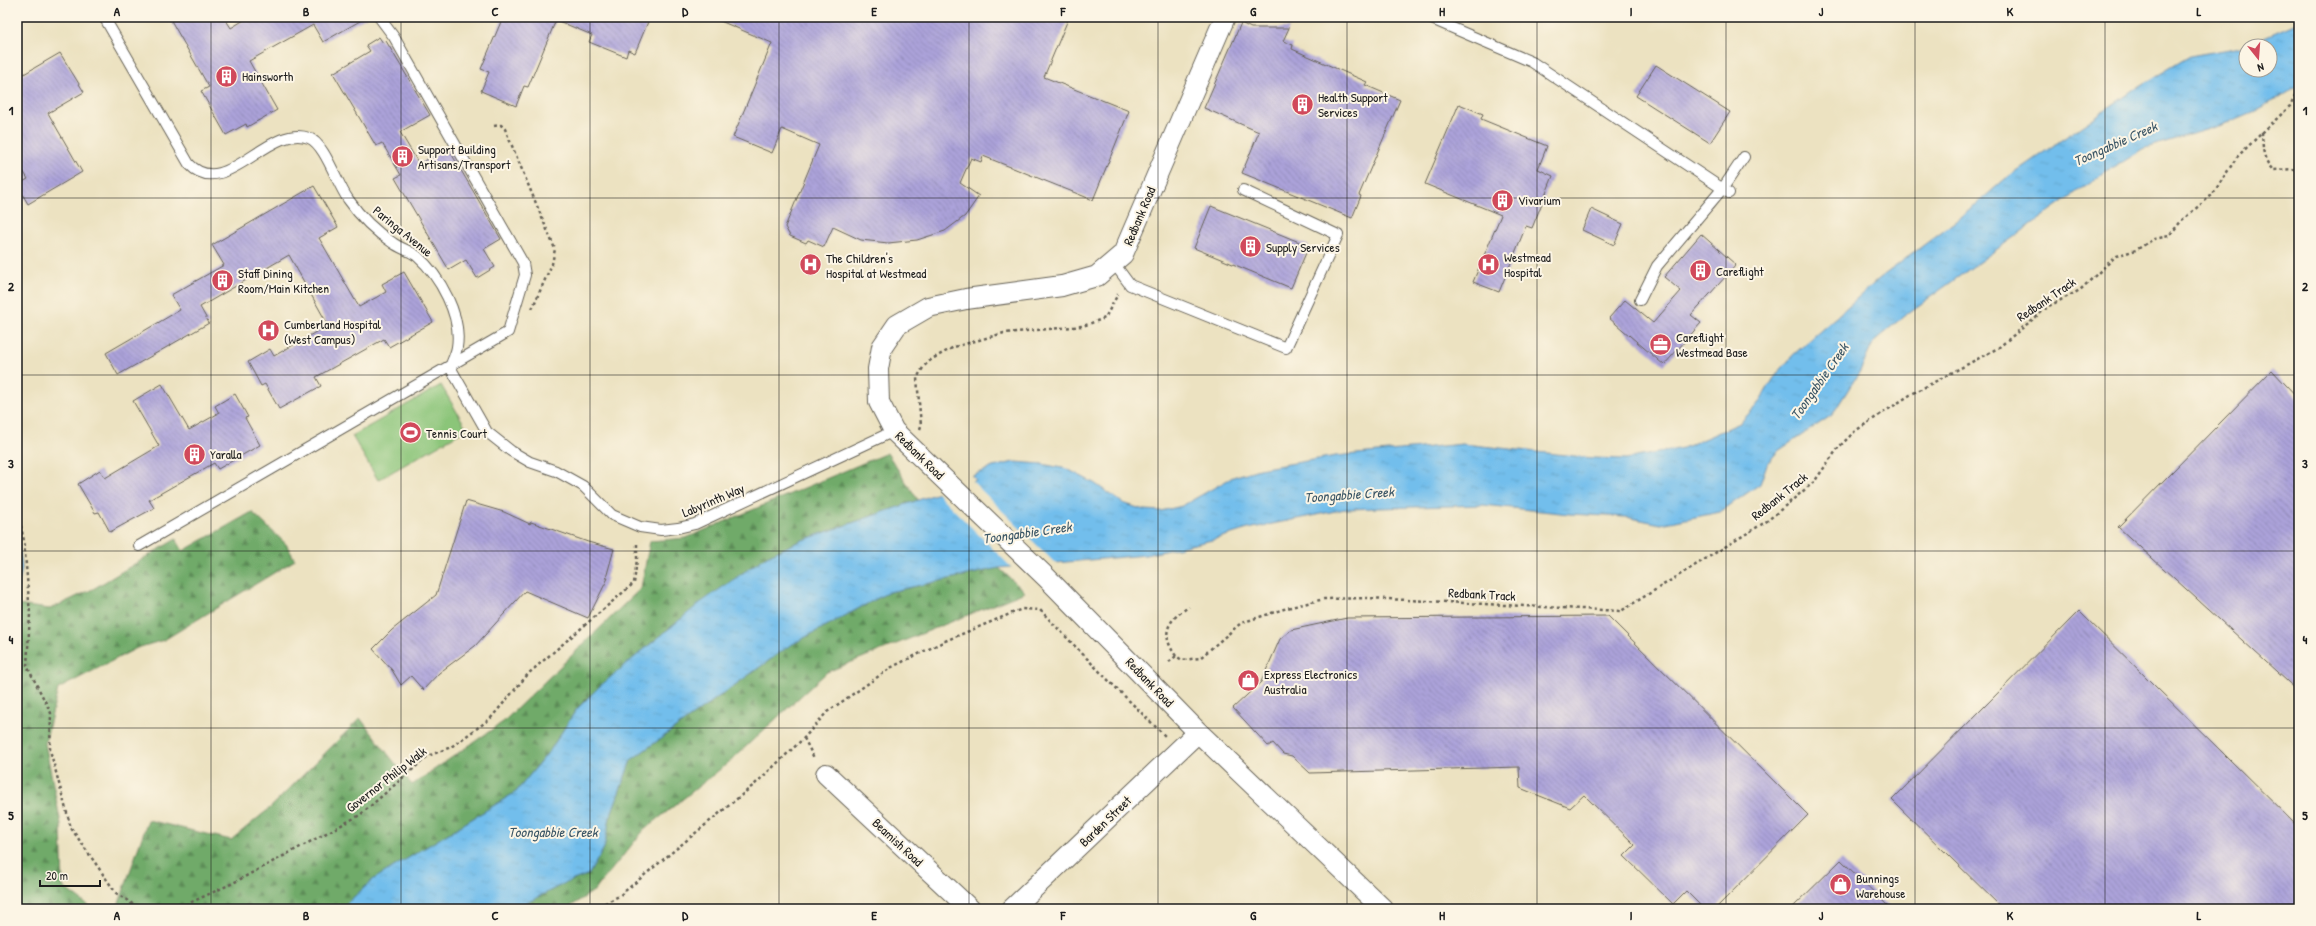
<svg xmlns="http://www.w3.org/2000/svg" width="2316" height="926" viewBox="0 0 2316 926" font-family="'Patrick Hand',sans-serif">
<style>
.forest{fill:url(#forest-firs);stroke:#466342}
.pitch{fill:#8bc579;stroke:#54704a}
.water{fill:url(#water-ripples);stroke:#476d84;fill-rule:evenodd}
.pier{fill:#ece2c1}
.building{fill:url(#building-back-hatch)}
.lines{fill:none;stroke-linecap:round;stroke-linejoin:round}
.lane-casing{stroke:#656156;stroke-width:12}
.street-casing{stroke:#656156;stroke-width:22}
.path{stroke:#656156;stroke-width:2.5;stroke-dasharray:3 3;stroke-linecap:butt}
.lane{stroke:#fff;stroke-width:10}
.street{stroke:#fff;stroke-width:20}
.grid{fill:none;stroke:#1c1c1c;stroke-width:1;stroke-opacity:0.55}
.labels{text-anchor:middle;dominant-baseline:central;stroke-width:4;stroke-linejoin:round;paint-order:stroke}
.poi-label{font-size:13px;fill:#1c1c1c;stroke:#fcf5e5;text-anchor:start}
.street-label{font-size:13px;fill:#1c1c1c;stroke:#fcf5e5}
.water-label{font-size:14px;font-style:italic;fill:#3a5565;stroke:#fcf5e5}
.neatline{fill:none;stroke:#1c1c1c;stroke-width:1.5}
.grid-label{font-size:13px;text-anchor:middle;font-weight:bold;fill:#1c1c1c}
</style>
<defs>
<pattern id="forest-firs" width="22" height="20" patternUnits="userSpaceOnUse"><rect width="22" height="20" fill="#70aa69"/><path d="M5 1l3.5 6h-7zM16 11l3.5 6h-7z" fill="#5b8a56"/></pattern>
<pattern id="water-ripples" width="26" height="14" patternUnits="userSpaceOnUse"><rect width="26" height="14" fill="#72beec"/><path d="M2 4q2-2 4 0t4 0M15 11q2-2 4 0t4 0" fill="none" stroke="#62a3ca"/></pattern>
<pattern id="building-back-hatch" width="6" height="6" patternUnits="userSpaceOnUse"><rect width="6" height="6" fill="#aca3da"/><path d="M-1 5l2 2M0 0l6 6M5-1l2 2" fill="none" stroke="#8b84b0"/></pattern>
</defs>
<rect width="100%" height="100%" fill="#fcf5e5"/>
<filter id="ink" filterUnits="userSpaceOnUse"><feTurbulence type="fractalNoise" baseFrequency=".025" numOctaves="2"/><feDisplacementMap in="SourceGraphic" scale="8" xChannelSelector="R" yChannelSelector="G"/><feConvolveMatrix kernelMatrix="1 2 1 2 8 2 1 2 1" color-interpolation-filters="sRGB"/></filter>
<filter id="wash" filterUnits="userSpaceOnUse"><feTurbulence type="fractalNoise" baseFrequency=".012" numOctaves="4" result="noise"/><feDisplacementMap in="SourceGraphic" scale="16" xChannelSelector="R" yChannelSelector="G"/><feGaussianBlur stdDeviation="0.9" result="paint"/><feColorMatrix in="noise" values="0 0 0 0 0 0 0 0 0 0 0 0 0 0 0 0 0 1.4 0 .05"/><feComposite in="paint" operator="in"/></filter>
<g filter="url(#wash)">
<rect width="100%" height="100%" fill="#ece2c1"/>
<path class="forest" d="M 887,453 L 918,500 L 800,541 L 767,556 L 663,633 L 586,699 L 576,710 L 551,749 L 516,792 L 374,879 L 347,903 L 337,909 L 117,909 L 148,820 L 231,840 L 270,808 L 360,718 L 412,785 L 503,722 L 641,588 L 650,541 L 686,538 Z
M 252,512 L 286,544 L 295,560 L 164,640 L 137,648 L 58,689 L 45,743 L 61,824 L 63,887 L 93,909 L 17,909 L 17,605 L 50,609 L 93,589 L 176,539 L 183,551 Z
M 999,568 L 1025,592 L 827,672 L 728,763 L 644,830 L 595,890 L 567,909 L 515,909 L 563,884 L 589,874 L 604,848 L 610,817 L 631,760 L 789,646 L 889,592 Z"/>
<path class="pitch" d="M 441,385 L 467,429 L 378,480 L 352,436 Z"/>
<path class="water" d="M 2299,22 L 2299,85 L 2260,109 L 2222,125 L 2145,148 L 2089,183 L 1904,316 L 1874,341 L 1860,371 L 1832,415 L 1778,451 L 1767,464 L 1760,484 L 1720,512 L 1661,524 L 1626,517 L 1570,514 L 1483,505 L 1345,509 L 1248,529 L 1212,540 L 1146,555 L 999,568 L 889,592 L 789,646 L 631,760 L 610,817 L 604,848 L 589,874 L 563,884 L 515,909 L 337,909 L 347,903 L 374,879 L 516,792 L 551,749 L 576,710 L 600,686 L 700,603 L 767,556 L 800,541 L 976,480 L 972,476 L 993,467 L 1014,462 L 1042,464 L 1067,469 L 1094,483 L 1123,503 L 1144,510 L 1161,511 L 1182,506 L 1233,477 L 1259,469 L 1336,456 L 1463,444 L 1593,458 L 1626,459 L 1683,448 L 1740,423 L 1757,405 L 1774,378 L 1793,355 L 1880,278 L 1965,214 L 2005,179 L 2092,119 L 2140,86 L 2190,56 L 2241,47 ZM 2246,46 L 2270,46 L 2270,70 L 2246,70 Z
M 17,529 L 22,568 L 17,595 Z"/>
<path class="pier" d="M 971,480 L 1057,565 L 1013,569 L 936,492 Z"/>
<g id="blocks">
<path class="building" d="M 169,17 L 224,17 L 231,28 L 249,17 L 367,17 L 323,42 L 313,25 L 249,61 L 277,110 L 247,127 L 246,124 L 226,135 L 201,91 L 209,87 Z
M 503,17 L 650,17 L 635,53 L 628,50 L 626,57 L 589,42 L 592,35 L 556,20 L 528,87 L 524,86 L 516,106 L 481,91 L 489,72 L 481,69 Z
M 711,17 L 1069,17 L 1044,77 L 1129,111 L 1093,200 L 983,156 L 981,162 L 971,158 L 960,183 L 979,196 L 965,216 L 945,231 L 917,240 L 888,243 L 861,240 L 833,227 L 824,247 L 808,240 L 806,243 L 790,236 L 785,227 L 819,145 L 782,129 L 772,153 L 733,137 L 772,43 Z
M 1241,23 L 1251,28 L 1289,28 L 1283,41 L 1293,45 L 1292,49 L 1367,82 L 1365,85 L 1400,100 L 1359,195 L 1361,196 L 1352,218 L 1242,173 L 1259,132 L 1204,108 Z
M 379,37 L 383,43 L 386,41 L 430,115 L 400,132 L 419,164 L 448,148 L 501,239 L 484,249 L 495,267 L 477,278 L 466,260 L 449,270 L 395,178 L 401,175 L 382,143 L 376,146 L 333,73 L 370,51 L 366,45 Z
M 60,53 L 84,92 L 48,113 L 82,172 L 28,204 L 17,185 L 28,179 L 17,161 L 17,78 Z
M 1656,65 L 1730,112 L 1710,143 L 1636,96 Z
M 1459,104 L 1483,114 L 1481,119 L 1547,146 L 1538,169 L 1553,176 L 1532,228 L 1526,226 L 1499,292 L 1473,282 L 1501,215 L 1425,184 Z
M 314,186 L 338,227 L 319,238 L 359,307 L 386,292 L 382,284 L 404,272 L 433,322 L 389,347 L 384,339 L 316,377 L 321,386 L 279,409 L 265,384 L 261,386 L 248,362 L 270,349 L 274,356 L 328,325 L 289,255 L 200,307 L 209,323 L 118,375 L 106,353 L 180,310 L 171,295 L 224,265 L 212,245 Z
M 1211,206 L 1309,246 L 1291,288 L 1194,248 Z
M 1591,209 L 1623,224 L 1614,245 L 1582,230 Z
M 1701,234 L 1736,265 L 1691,315 L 1701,323 L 1664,365 L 1609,318 L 1625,300 L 1653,323 L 1681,291 L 1664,277 Z
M 2272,370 L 2299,399 L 2299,692 L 2118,527 Z
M 162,384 L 189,430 L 219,413 L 215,406 L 235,394 L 248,417 L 245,418 L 260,445 L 218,469 L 214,463 L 149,500 L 154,508 L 110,532 L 99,512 L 95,513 L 78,484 L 100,470 L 105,478 L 159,446 L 133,401 Z
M 466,501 L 504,512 L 530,524 L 531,522 L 588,542 L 614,549 L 606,578 L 608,578 L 588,618 L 525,591 L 475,646 L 439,673 L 423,690 L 411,676 L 401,685 L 392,670 L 373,649 L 392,630 L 436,595 Z
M 2079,611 L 2299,828 L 2299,909 L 2003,909 L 1892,800 Z
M 1608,616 L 1808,815 L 1715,909 L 1704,909 L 1686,891 L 1673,904 L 1624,856 L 1635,845 L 1584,795 L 1570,808 L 1520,788 L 1519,767 L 1310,773 L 1292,756 L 1283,754 L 1273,743 L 1268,746 L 1233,708 L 1261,682 L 1280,639 L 1291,630 L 1347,618 Z
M 1841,860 L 1891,909 L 1791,909 Z"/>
</g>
</g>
<g filter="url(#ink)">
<use href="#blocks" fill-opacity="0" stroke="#656156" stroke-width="1"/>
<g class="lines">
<defs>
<path id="lane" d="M 104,17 L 189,164 C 225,202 269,122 309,138 C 325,144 337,184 348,199 C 359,215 376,232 393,243 C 400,248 410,251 417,256 C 440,276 462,316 457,347 C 456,354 452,361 450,367 L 487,432 L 511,451 L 530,462 L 556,471 L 583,486 L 612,515 L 640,527 L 661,530 L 678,528 L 695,524 L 894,431
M 1427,17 L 1532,62 L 1729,193
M 1113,262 L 1130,285 L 1286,348 L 1338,235 L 1243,190
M 1640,300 L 1657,266 L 1723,188 L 1744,157
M 139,546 L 508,332 L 525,275 L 523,263 L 394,37 L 379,17"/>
<path id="street" d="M 1225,17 L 1123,254 L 1097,276 L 1062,286 L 966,299 L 928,307 L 897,325 L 882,347 L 878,369 L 879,402 L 894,431 L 1046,577 L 1198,732 L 1383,909
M 826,774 L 970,909
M 1012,909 L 1198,732"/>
</defs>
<use href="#lane" class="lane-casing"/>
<use href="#street" class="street-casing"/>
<path class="path" d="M 494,126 L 501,125 L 505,129 L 555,249 L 552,264 L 532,309
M 2262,132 C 2263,147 2262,159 2273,170 L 2299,169
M 920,429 L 921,426 L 917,378 L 924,366 L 932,359 L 954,347 L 1004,333 L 1083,326 L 1105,318 L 1118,294
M 17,508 L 24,541 L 30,614 L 27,666 L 51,713 L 50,750 L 71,828 L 116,893 L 140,909
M 1176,656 C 1160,634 1167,620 1189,607
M 1169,662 L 1176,656 L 1182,660 L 1200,658 L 1241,623 L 1287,608 L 1324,599 L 1368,598 L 1621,611 L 1767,521 L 1814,482 L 1838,448 L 1855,431 L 1910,395 L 1998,348 L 2049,306 L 2080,290 L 2116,256 L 2136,250 L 2154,239 L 2169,236 L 2182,220 L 2212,195 L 2237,157 L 2290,106 L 2296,93
M 804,738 L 814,758
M 168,909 L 183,906 L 233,883 L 360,815 L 428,756 L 451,747 L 490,719 L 529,673 L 634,583 L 637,559 L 637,541
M 594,909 L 619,896 L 755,784 L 804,738 L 827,712 L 892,667 L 945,641 L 1022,609 L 1040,610 L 1102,674 L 1165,736"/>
<use href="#lane" class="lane"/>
<use href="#street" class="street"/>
</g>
</g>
<path class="grid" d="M 211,17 L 211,909M 401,17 L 401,909M 590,17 L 590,909M 779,17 L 779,909M 969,17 L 969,909M 1158,17 L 1158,909M 1347,17 L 1347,909M 1537,17 L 1537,909M 1726,17 L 1726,909M 1915,17 L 1915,909M 2105,17 L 2105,909M 17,198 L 2299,198M 17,375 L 2299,375M 17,551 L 2299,551M 17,728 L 2299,728"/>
<defs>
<symbol id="building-disc" viewBox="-11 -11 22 22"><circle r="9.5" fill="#d1495b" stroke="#fcf5e5"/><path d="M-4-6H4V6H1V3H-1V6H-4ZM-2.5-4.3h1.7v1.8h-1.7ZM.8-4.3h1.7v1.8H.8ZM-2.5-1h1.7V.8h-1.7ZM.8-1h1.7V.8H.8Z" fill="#fff"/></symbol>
<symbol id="hospital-disc" viewBox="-11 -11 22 22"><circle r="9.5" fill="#d1495b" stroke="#fcf5e5"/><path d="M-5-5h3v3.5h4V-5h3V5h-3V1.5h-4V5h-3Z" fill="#fff"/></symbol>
<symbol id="office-disc" viewBox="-11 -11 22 22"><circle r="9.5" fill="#d1495b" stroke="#fcf5e5"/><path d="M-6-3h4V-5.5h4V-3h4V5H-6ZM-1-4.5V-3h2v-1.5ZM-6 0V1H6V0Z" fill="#fff"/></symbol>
<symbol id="stadium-disc" viewBox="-11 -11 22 22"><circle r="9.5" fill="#d1495b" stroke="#fcf5e5"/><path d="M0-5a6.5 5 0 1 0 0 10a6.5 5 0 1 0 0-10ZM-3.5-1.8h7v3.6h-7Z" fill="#fff"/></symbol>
<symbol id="shop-disc" viewBox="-11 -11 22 22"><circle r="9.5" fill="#d1495b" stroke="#fcf5e5"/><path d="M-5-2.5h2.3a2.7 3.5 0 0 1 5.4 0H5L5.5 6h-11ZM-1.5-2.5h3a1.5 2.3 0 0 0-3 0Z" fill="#fff"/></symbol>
</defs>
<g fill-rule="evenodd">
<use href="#building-disc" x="214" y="64" width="25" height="25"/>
<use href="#building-disc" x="1290" y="92" width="25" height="25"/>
<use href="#building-disc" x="390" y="144" width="25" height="25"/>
<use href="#building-disc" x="1490" y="188" width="25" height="25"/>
<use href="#building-disc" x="1238" y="234" width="25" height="25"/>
<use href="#hospital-disc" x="1476" y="252" width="25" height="25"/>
<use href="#hospital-disc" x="798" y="252" width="25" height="25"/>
<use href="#building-disc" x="1688" y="258" width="25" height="25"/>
<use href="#building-disc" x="210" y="268" width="25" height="25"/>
<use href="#hospital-disc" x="256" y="318" width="25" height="25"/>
<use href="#office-disc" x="1648" y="332" width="25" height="25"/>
<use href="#stadium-disc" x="398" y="420" width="25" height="25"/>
<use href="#building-disc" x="182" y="442" width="25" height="25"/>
<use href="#shop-disc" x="1236" y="668" width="25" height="25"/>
<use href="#shop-disc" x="1828" y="872" width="25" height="25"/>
</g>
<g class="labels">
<g class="poi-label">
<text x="242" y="76">Hainsworth</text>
<text x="1318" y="97">Health Support<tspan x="1318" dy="15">Services</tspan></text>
<text x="418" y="149">Support Building<tspan x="418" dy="15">Artisans/Transport</tspan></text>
<text x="1518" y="200">Vivarium</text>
<text x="1266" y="247">Supply Services</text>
<text x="1504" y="257">Westmead<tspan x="1504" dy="15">Hospital</tspan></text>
<text x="826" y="258">The Children's<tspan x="826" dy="15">Hospital at Westmead</tspan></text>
<text x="1716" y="271">Careflight</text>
<text x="238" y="273">Staff Dining<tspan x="238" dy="15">Room/Main Kitchen</tspan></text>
<text x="284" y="324">Cumberland Hospital<tspan x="284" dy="15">(West Campus)</tspan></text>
<text x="1676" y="337">Careflight<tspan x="1676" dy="15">Westmead Base</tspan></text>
<text x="426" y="433">Tennis Court</text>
<text x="210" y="454">Yaralla</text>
<text x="1264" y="674">Express Electronics<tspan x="1264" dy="15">Australia</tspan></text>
<text x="1856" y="878">Bunnings<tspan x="1856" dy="15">Warehouse</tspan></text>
</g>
<g class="street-label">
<text transform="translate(1139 216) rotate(-67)">Redbank Road</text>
<text transform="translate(403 231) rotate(39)">Paringa Avenue</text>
<text transform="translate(2046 299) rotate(-34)">Redbank Track</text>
<text transform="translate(920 455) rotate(44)">Redbank Road</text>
<text transform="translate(1779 496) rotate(-39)">Redbank Track</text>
<text transform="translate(713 500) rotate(-23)">Labyrinth Way</text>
<text transform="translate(1482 594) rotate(3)">Redbank Track</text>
<text transform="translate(1150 682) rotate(46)">Redbank Road</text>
<text transform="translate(386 779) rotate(-38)">Governor Philip Walk</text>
<text transform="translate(1105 821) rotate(-44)">Barden Street</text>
<text transform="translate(898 842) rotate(43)">Beamish Road</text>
</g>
<g class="water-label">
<text transform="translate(2115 143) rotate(-24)">Toongabbie Creek</text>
<text transform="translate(1819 381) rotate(-55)">Toongabbie Creek</text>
<text transform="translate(1349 494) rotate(-4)">Toongabbie Creek</text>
<text transform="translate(1027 532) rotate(-8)">Toongabbie Creek</text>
<text x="553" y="831">Toongabbie Creek</text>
</g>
</g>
<rect width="2316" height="926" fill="none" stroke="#fcf5e5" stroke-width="44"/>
<g transform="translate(2258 58) rotate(163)"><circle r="19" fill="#fcf5e5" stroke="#a29e95"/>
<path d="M0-3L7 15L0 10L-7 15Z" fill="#d1495b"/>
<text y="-6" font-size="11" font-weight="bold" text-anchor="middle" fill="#1c1c1c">N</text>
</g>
<path d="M40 880v6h60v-6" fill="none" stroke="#1c1c1c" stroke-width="2"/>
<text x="46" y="880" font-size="12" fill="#1c1c1c" stroke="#fcf5e5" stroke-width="3" paint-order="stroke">20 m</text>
<rect x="22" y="22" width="2272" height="882" class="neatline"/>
<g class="grid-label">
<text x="117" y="16">A</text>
<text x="306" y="16">B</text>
<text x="495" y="16">C</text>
<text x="685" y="16">D</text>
<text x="874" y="16">E</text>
<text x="1063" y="16">F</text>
<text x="1253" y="16">G</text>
<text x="1442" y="16">H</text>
<text x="1631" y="16">I</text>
<text x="1821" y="16">J</text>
<text x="2010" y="16">K</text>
<text x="2199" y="16">L</text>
<text x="11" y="115">1</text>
<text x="2305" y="115">1</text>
<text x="11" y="291">2</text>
<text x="2305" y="291">2</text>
<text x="11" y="468">3</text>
<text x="2305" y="468">3</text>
<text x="11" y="644">4</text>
<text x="2305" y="644">4</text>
<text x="11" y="820">5</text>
<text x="2305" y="820">5</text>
<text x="117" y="920">A</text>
<text x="306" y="920">B</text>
<text x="495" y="920">C</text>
<text x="685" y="920">D</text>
<text x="874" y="920">E</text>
<text x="1063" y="920">F</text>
<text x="1253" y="920">G</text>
<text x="1442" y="920">H</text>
<text x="1631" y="920">I</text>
<text x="1821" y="920">J</text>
<text x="2010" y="920">K</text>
<text x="2199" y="920">L</text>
</g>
</svg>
